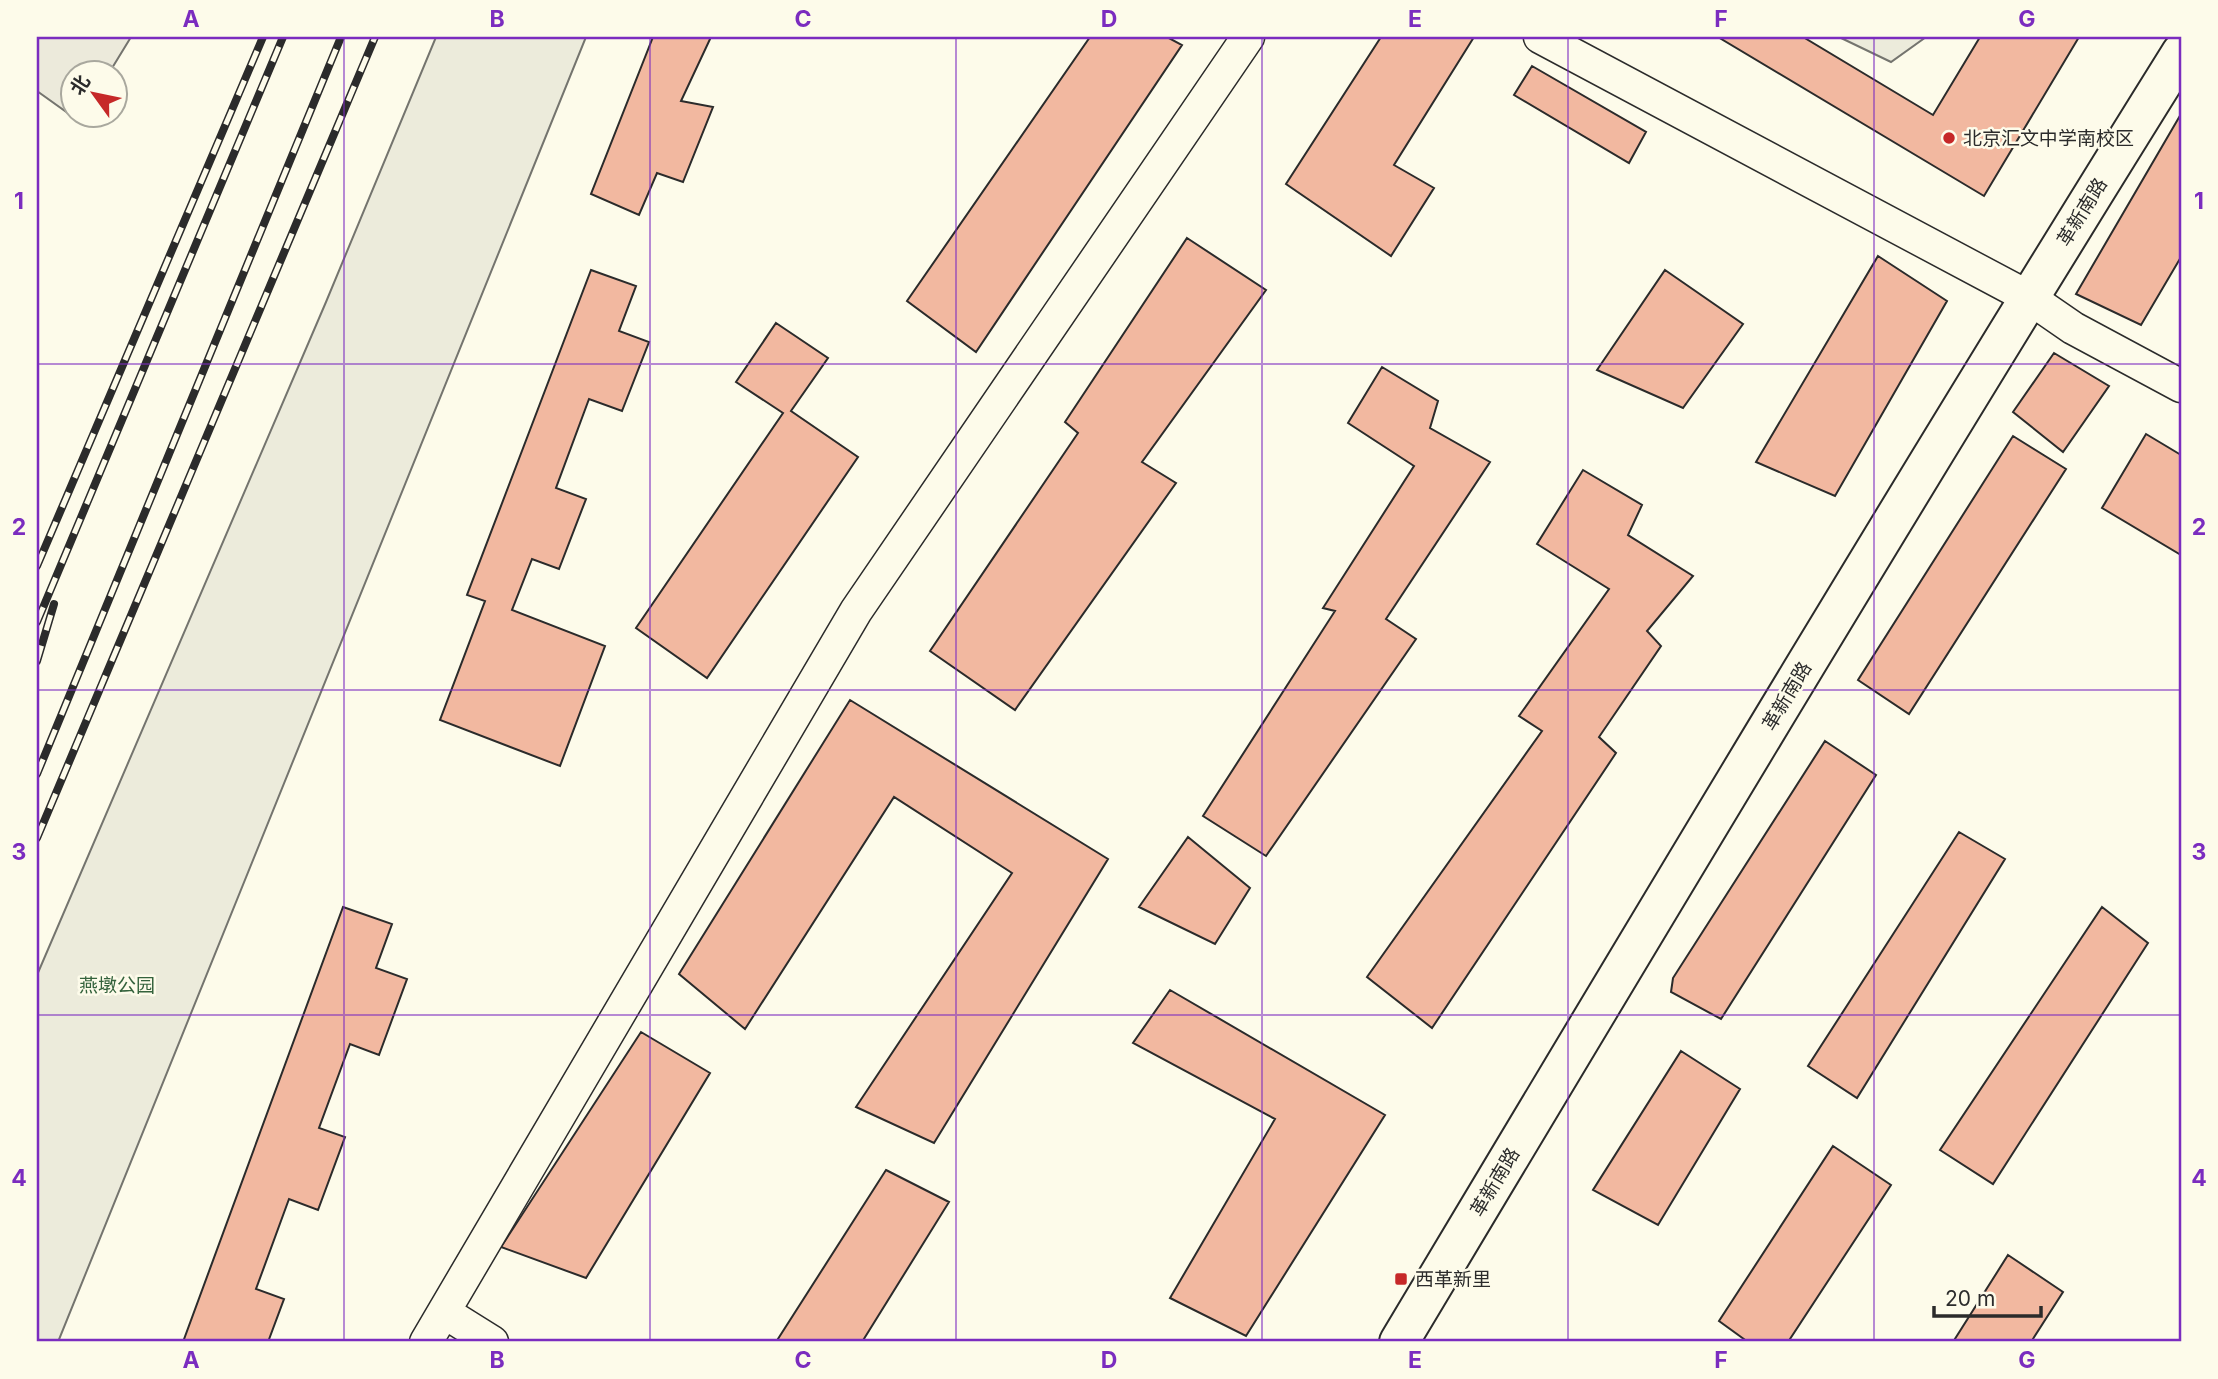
<svg xmlns="http://www.w3.org/2000/svg" width="2218" height="1379" viewBox="0 0 2218 1379" font-family="Inter,'Noto Sans SC',sans-serif">
<style>
.green{fill:#ecebdb;stroke:#74746e;stroke-width:2}
.parking{fill:#eceadb;stroke:#74746e;stroke-width:2}
.building{fill:#f2b8a0;stroke:#2b2b2b;stroke-width:2}
.lines{fill:none;stroke-linecap:round;stroke-linejoin:round}
.street-casing{stroke:#2b2b2b;stroke-width:35}
.secondary-casing{stroke:#2b2b2b;stroke-width:42}
.street{stroke:#fdfbea;stroke-width:32}
.secondary{stroke:#fdfbea;stroke-width:38}
.rail-casing{stroke:#2b2b2b;stroke-width:8}
.rail{stroke:#fdfbea;stroke-width:5;stroke-dasharray:16;stroke-linecap:butt}
.grid{fill:none;stroke:#7b2cbf;stroke-width:2;stroke-opacity:0.55}
.poi-dot{fill:#c62828;stroke:#fdfbea;stroke-width:2.5}
.labels{text-anchor:middle;dominant-baseline:central;stroke-width:5;stroke-linejoin:round;paint-order:stroke}
.poi-label{font-size:19px;fill:#2b2b2b;stroke:#fdfbea;text-anchor:start}
.street-label{font-size:19px;fill:#2b2b2b;stroke:#fdfbea}
.park-label{font-size:19px;fill:#34623c;stroke:#fdfbea}
.neatline{fill:none;stroke:#7b2cbf;stroke-width:2.5}
.grid-label{font-size:23px;text-anchor:middle;font-weight:bold;fill:#7b2cbf}
</style>
<rect width="100%" height="100%" fill="#fdfbea"/>
<path class="green" d="M 436,37 L 586,37 L 58,1342 L 37,1342 L 37,975 L 326,302 Z
M 1839,37 L 1926,37 L 1891,62 Z"/>
<path class="parking" d="M 37,37 L 131,37 L 109,73 L 74,74 L 74,116 L 82,116 L 79,121 L 37,91 Z"/>
<path class="building" d="M 653,37 L 711,37 L 681,101 L 713,107 L 683,182 L 657,173 L 639,215 L 591,194 Z
M 1090,37 L 1167,37 L 1182,45 L 976,352 L 907,301 Z
M 1381,37 L 1474,37 L 1394,165 L 1434,188 L 1391,256 L 1286,184 Z
M 1718,37 L 1803,37 L 1933,115 L 1980,37 L 2079,37 L 1984,196 Z
M 1532,66 L 1646,132 L 1629,163 L 1514,95 Z
M 2181,114 L 2181,257 L 2141,325 L 2076,294 Z
M 1187,238 L 1266,290 L 1142,462 L 1176,483 L 1015,710 L 930,651 L 1078,433 L 1065,422 Z
M 1878,256 L 1947,301 L 1835,496 L 1756,462 Z
M 591,270 L 636,286 L 619,331 L 649,342 L 622,411 L 589,399 L 556,488 L 586,499 L 559,569 L 532,559 L 512,610 L 605,646 L 560,766 L 440,720 L 485,601 L 467,595 Z
M 1665,270 L 1743,324 L 1683,408 L 1597,370 Z
M 776,323 L 828,358 L 791,411 L 858,457 L 707,678 L 636,628 L 783,413 L 736,382 Z
M 2054,353 L 2109,386 L 2063,452 L 2013,412 Z
M 1382,367 L 1438,401 L 1430,428 L 1490,462 L 1386,619 L 1416,639 L 1266,856 L 1203,816 L 1335,611 L 1323,608 L 1414,466 L 1348,423 Z
M 2146,434 L 2181,455 L 2181,555 L 2102,508 Z
M 2013,436 L 2066,469 L 1909,714 L 1858,680 Z
M 1583,470 L 1642,505 L 1628,535 L 1693,576 L 1647,631 L 1661,646 L 1599,737 L 1616,753 L 1432,1028 L 1367,977 L 1542,731 L 1519,716 L 1609,589 L 1537,544 Z
M 850,700 L 1108,859 L 934,1143 L 856,1107 L 1012,873 L 894,797 L 745,1029 L 679,974 Z
M 1825,741 L 1876,775 L 1721,1019 L 1671,992 L 1673,978 Z
M 1959,832 L 2005,859 L 1857,1098 L 1808,1066 Z
M 1188,837 L 1250,888 L 1215,944 L 1139,907 Z
M 343,907 L 392,924 L 376,968 L 407,979 L 379,1055 L 350,1044 L 319,1128 L 345,1137 L 318,1210 L 289,1199 L 256,1289 L 284,1299 L 268,1342 L 183,1342 Z
M 2102,907 L 2148,943 L 1993,1184 L 1940,1150 Z
M 1170,990 L 1385,1115 L 1246,1336 L 1170,1298 L 1275,1119 L 1133,1043 Z
M 641,1032 L 710,1073 L 586,1278 L 501,1247 Z
M 1681,1051 L 1740,1089 L 1658,1225 L 1593,1190 Z
M 1833,1146 L 1891,1185 L 1788,1342 L 1748,1342 L 1719,1321 Z
M 886,1170 L 949,1202 L 862,1342 L 776,1342 Z
M 2008,1255 L 2063,1292 L 2031,1342 L 1953,1342 Z"/>
<g class="lines">
<defs>
<path id="street" d="M 1540,37 L 2028,297 L 2073,328 L 2181,386
M 444,1312 L 492,1342
M 426,1342 L 856,611 L 1248,37"/>
<path id="secondary" d="M 1399,1342 C 1657,911 1915,479 2181,53"/>
</defs>
<use href="#street" class="street-casing"/>
<use href="#secondary" class="secondary-casing"/>
<use href="#street" class="street"/>
<use href="#secondary" class="secondary"/>
<defs>
<path id="rail" d="M 37,566 L 263,37
M 37,622 L 283,37
M 37,661 L 54,604
M 37,774 L 341,37
M 37,838 L 375,37"/>
</defs>
<use href="#rail" class="rail-casing"/>
<use href="#rail" class="rail"/>
</g>
<path class="grid" d="M 344,37 L 344,1342M 650,37 L 650,1342M 956,37 L 956,1342M 1262,37 L 1262,1342M 1568,37 L 1568,1342M 1874,37 L 1874,1342M 37,364 L 2181,364M 37,690 L 2181,690M 37,1015 L 2181,1015"/>
<g class="poi-dot">
<circle cx="1949" cy="138" r="7"/>
<rect x="1394" y="1272" width="14" height="14" rx="3.5"/>
</g>
<g class="labels">
<g class="poi-label">
<text x="1963" y="138">北京汇文中学南校区</text>
<text x="1415" y="1279">西革新里</text>
</g>
<g class="street-label">
<text transform="translate(2082 212) rotate(-58)">革新南路</text>
<text transform="translate(1787 696) rotate(-59)">革新南路</text>
<text transform="translate(1495 1182) rotate(-59)">革新南路</text>
</g>
<g class="park-label">
<text x="117" y="985">燕墩公园</text>
</g>
</g>
<rect width="2218" height="1379" fill="none" stroke="#fdfbea" stroke-width="77"/>
<g transform="translate(94 94) rotate(303)"><circle r="33" fill="#fdfbea" stroke="#a9a89e" stroke-width="2"/>
<path d="M0-5L12 26L0 18L-12 26Z" fill="#c62828"/>
<text y="-10" font-size="19" font-weight="bold" text-anchor="middle" fill="#2b2b2b">北</text>
</g>
<path d="M1934 1306v10h107v-10" fill="none" stroke="#2b2b2b" stroke-width="3.5"/>
<text x="1945" y="1306" font-size="21" fill="#2b2b2b" stroke="#fdfbea" stroke-width="5" paint-order="stroke">20 m</text>
<rect x="38" y="38" width="2142" height="1302" class="neatline"/>
<g class="grid-label">
<text x="191" y="27">A</text>
<text x="497" y="27">B</text>
<text x="803" y="27">C</text>
<text x="1109" y="27">D</text>
<text x="1415" y="27">E</text>
<text x="1721" y="27">F</text>
<text x="2027" y="27">G</text>
<text x="19" y="209">1</text>
<text x="2199" y="209">1</text>
<text x="19" y="535">2</text>
<text x="2199" y="535">2</text>
<text x="19" y="860">3</text>
<text x="2199" y="860">3</text>
<text x="19" y="1186">4</text>
<text x="2199" y="1186">4</text>
<text x="191" y="1368">A</text>
<text x="497" y="1368">B</text>
<text x="803" y="1368">C</text>
<text x="1109" y="1368">D</text>
<text x="1415" y="1368">E</text>
<text x="1721" y="1368">F</text>
<text x="2027" y="1368">G</text>
</g>
</svg>
